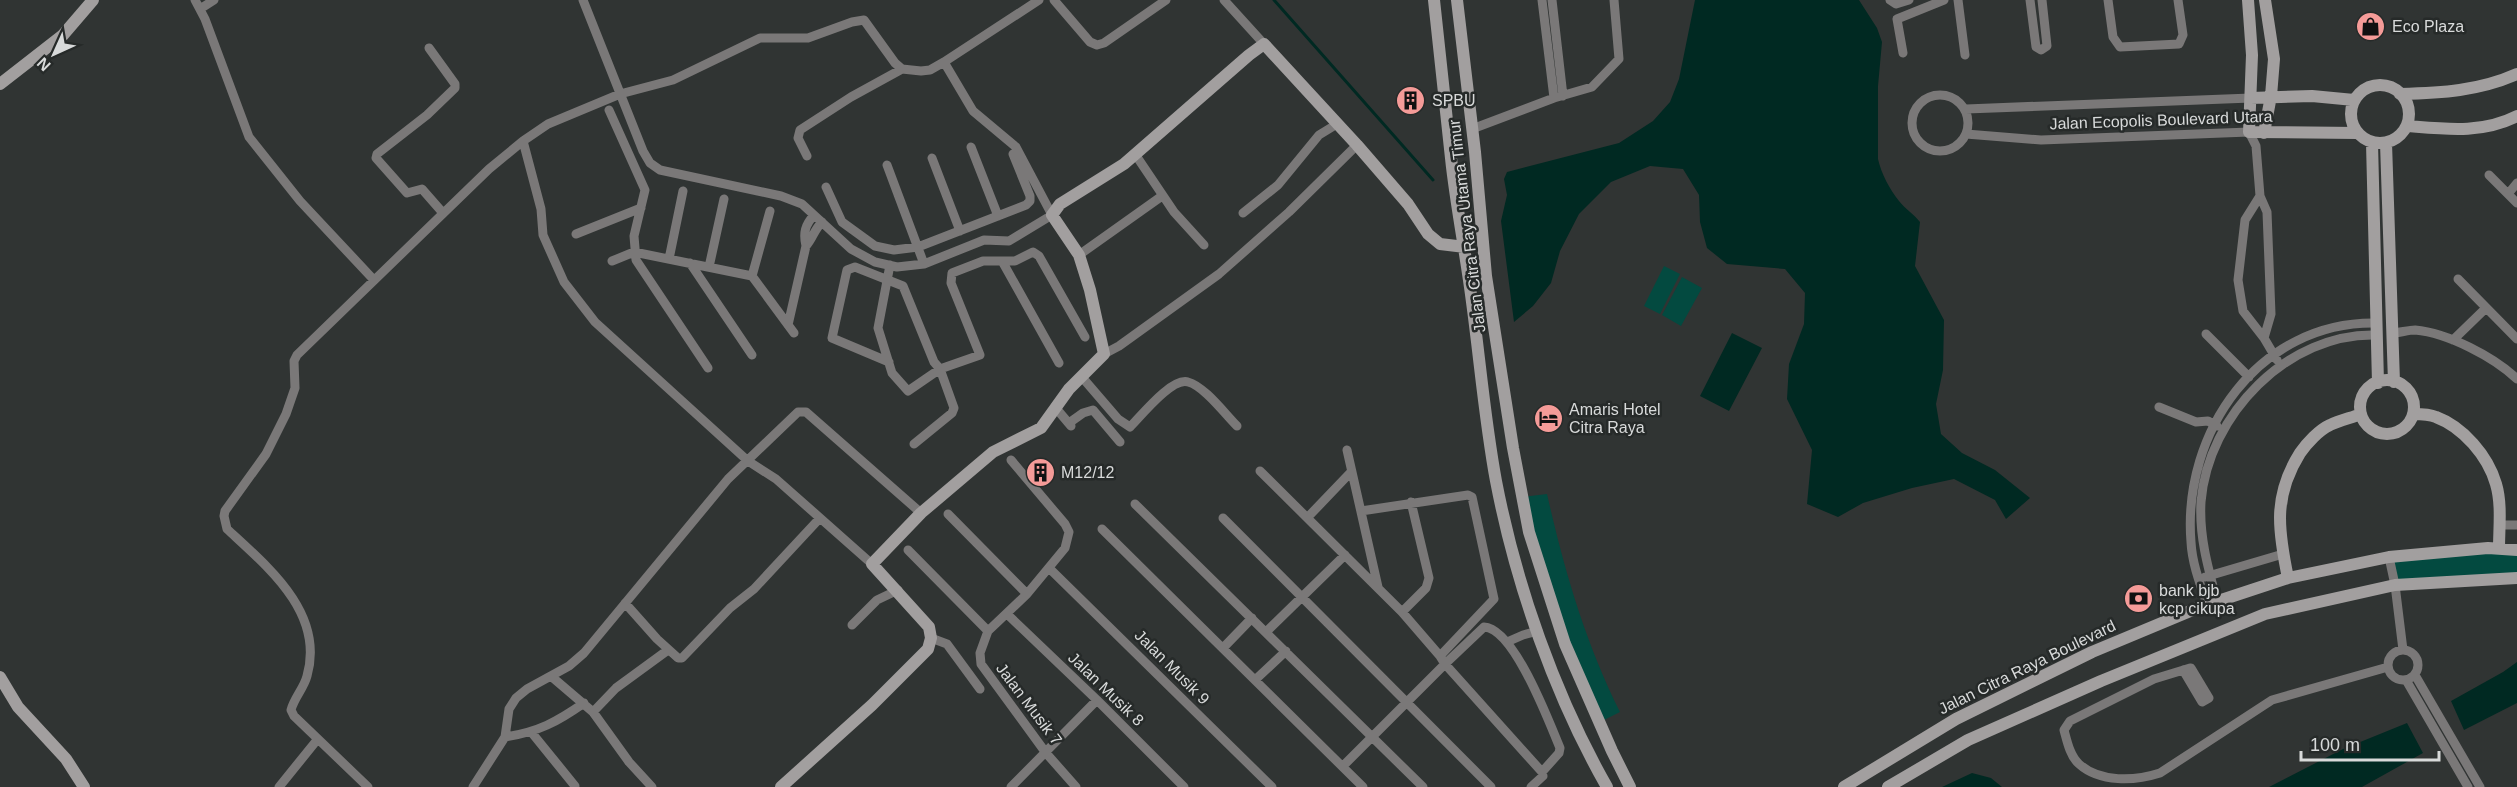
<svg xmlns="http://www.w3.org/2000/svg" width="2517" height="787" viewBox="0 0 2517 787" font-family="Helvetica,sans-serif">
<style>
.green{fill:#034a40}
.water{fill:#002922}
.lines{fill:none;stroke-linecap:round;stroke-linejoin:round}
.stream{stroke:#002922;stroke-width:3}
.street{stroke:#7a7878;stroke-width:9}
.secondary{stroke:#a29f9f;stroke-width:12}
.labels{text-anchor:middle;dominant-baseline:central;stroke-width:5;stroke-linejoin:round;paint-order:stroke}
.poi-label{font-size:16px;fill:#d8dada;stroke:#262a29;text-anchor:start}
.street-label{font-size:16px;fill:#d8dada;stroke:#262a29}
</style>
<rect width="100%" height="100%" fill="#303433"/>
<path class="green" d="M 1664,266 L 1680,274 L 1660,314 L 1644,306 Z
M 1682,277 L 1702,288 L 1681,326 L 1662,315 Z
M 1547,494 C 1564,569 1585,642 1620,712 L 1600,722 L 1565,644 L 1522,497 Z
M 2517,550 L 2517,578 L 2396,585 L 2388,557 Z"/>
<path class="water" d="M 1695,0 L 1859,0 L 1877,28 L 1882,42 L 1878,86 L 1878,159 C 1881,173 1890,190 1899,201 C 1905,209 1914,214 1920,222 L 1915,266 L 1944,320 L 1943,370 L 1936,404 L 1941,434 L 1962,453 L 1995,470 L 2030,498 L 2006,519 L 1995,500 L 1954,479 L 1912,488 L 1863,503 L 1838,517 L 1807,504 L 1812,450 L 1787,399 L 1789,364 L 1804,324 L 1805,293 L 1785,269 L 1727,264 L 1707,248 L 1700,222 L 1699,195 L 1683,169 L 1650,166 L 1611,182 L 1579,214 L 1560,251 L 1551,283 L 1533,306 L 1514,322 L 1501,221 L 1507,195 L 1504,179 L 1507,172 L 1619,143 L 1653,121 L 1670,102 L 1679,79 Z
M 1732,333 L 1762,348 L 1729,411 L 1700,396 Z
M 2517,662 L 2517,703 L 2464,730 L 2451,701 L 2503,672 Z
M 2407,723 L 2423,753 L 2362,787 L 2269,787 L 2343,749 Z
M 1972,773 L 1991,778 L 2002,787 L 1942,787 Z"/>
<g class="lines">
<path class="stream" d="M 1274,0 L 1433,180"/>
<path class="street" d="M 195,0 L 205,19 L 249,137 L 300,201 L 373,279
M 583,0 L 643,151 L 650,163 L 660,170 L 781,196 L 802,204 L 851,249 L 875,262 L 897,267 L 924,264 L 984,240 L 1009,241 L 1052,215 L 1016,147 L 973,111 L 944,62
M 1054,0 L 1090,42 L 1097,45 L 1104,43 L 1166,0
M 1224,0 L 1264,44
M 1542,0 L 1554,98
M 1552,0 L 1563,96
M 1890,0 L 1896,4 L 1909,0
M 1958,0 L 1965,55
M 2030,0 L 2036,47 L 2041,50 L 2047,46 L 2042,0
M 2108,0 L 2113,37 L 2120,47 L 2179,44 L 2183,35 L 2178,0
M 200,9 L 214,0
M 429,48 L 455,84 L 455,88 L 427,115 L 377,154 L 376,158 L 407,193 L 422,189 L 443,213
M 1903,53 L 1897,19 L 1944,0
M1912 123a28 28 0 1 1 56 0a28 28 0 1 1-56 0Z
M 1966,109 L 2251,98
M 609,110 L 645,190 L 634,236 L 636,260 L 708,368
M 1472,129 L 1554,98 L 1592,87 L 1619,59 L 1614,0
M 1966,134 L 2041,140 L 2249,132 L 2256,146 L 2260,196 L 2267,212 L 2271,314 L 2264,338
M 523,141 L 541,209 L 543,235 L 564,282 L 595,322 L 748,461 L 776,479 L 872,564
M 971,147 L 998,216
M 1135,154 L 1174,212 L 1204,245
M 807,156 L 798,138 L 800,130 L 851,97 L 902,69
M 932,158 L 960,231
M 887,165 L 924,264
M 2489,175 L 2517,203
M 826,187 L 842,222 L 875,246 L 894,250 L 918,247 L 1026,205 L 1030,201 L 1030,196 L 1013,154
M 2508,194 L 2517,183
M 2260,196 L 2245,220 L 2238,280 L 2243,311 L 2264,338 L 2277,360
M 1243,213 L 1278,185 L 1319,135 L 1337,124
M 576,234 L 641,208
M 806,246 C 813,238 814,230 822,222
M 1079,255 L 1162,196
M 669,259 L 683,191
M 612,261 L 634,252 L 752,276 L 794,333
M 1002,261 L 1059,363
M 690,263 L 752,355
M 890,265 L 878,328 L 892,373 L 908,391 L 940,369 L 980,355 L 951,283 L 952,273 L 983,261 L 1015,261 L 1033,252 L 1039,256 L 1085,337
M 709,267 L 724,199
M 752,276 L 770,211
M 2458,279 L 2517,339
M 788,325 L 806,246 C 803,233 805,225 814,215
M 2392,333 C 2399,333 2408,330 2415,330 C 2448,333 2494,357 2517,379
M 2206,334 L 2249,377
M 2453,340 L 2486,308
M 1104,354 L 1119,346 L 1219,274 L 1289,212 L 1357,145
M 889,362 L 832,338 L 847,270 L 855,267 L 903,286 L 934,362 L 940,369 L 954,408 L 952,413 L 914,444
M 1081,376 L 1118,419 L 1130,427 C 1141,416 1172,377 1188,382 C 1204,386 1225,414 1237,426
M 1055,407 L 1071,426
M 2159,407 L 2196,422 L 2208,421 L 2217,426
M 1069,423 L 1083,413 L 1093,410 L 1120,442
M 1347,450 L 1378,587
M 1011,460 L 1065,524 L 1069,532 L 1065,548 L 1027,594 L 988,631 L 980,653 L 981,664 L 1046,753 L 1076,787
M 1260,471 L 1402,612 L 1440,656
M 1135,504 L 1423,787
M 948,514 L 1027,594
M 1308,517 L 1351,472
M 1223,518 L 1491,787
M 2499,525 L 2517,525
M 1102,529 L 1363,787
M 908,550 L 988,631
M 2389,557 L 2395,585 L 2403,650
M 1050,569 L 1272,787
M 2205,577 L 2283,554
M 2217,601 C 2208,568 2199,536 2201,502 C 2208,415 2288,332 2377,335
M 625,603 L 657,639 L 678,658 L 682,658 L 730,608 L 754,589 L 820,518
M 2207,604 C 2200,584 2192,563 2191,542 C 2182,432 2259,321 2376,323
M 1402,612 L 1426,588 L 1429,578 L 1411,502
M 1007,614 L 1097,700 L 1184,787
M 852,625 L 877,600 L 898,590
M 1266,632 L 1345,555
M 931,638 L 947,644 L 980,689
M 1507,642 L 1523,635 L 1538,631
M 1223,648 L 1252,618
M2388 665a15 15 0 1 1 30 0a15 15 0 1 1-30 0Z
M 2183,670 L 2202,702 L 2209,698 L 2191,668 L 2190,668 L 2154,679 L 2070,721 L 2064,730 C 2067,741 2070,756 2079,764 C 2100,783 2135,781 2160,773 L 2272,700 L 2388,667
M 2415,675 L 2480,787
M 552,677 L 593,712 L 629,762 L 652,787
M 1255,680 L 1286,651
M 2406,680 L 2468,787
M 593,712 L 616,688 L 668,650
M 532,733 L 575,786
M 505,737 C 538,732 557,722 584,703
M 1343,766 L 1445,664 L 1440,656 L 1494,599 L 1472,497 L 1468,495 L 1361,511
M 279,787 L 317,740
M 368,787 L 294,716 L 291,710 C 294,698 304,688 307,676 C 325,613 268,567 227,529 L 224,516 L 225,511 L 266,454 L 286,414 L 295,388 L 294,361 L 297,355 L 489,169 L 523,141 L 548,124 L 620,94 L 673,80 L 760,38 L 808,38 L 852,22 L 864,20 L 895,63 L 902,69 L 921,71 L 930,70 L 944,62 L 1039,0
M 473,787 L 505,737 L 509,709 L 516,698 L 527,689 L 569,666 L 584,653 L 728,479 L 798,412 L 806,412 L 921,513
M 1011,787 L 1097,700
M 1531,787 L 1543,776 L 1542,772 L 1559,753 L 1560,748 C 1549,722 1514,628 1484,627 L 1445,664 L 1542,772"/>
<path class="secondary" d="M 1434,0 C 1440,53 1445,105 1451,158 C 1456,206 1466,254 1472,302 C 1480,361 1485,422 1496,481 C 1516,585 1555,696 1607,787
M 1457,0 L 1475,152 L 1486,276 L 1513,448 L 1529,532 L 1565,644 L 1612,751 L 1630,787
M 2248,0 L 2252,55 L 2249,132 L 2357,133
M 0,84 L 63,35 L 93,0
M2351 114a29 29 0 1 1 58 0a29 29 0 1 1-58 0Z
M 2400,94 C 2441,93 2479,91 2517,74
M 2251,98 L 2312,96 L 2354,100
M 2407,126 C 2445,129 2482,134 2517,116
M 2264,133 L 2271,96 L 2274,59 L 2265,0
M 2372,143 L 2378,383
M 2386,143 L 2394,382
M2360 407a27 27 0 1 1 54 0a27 27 0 1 1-54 0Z
M 2413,414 C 2421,414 2429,414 2436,417 C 2463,427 2488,456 2496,484 C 2502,504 2499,528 2499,549
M 2288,578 C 2278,530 2273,496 2300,453 C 2307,443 2319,430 2330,425 C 2340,420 2351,418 2361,414
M 0,677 L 18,707 L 66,759 L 84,787
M 781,787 L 872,705 L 928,649 L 931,638 L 929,627 L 872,564 L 921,513 L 993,452 L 1041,428 L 1069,389 L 1104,354 L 1090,290 L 1079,255 L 1052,215 L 1060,204 L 1124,164 L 1249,55 L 1264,44 L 1357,145 L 1408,204 L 1428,234 L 1440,244 L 1465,247
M 1844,787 L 1956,719 L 2092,652 L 2200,607 L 2288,578 L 2389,557 L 2488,548 L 2517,550
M 1888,787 L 1968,740 L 2101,681 L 2265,614 L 2395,585 L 2517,578"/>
</g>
<defs>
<symbol id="shop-disc" viewBox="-11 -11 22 22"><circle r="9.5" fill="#f59b98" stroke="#262a29"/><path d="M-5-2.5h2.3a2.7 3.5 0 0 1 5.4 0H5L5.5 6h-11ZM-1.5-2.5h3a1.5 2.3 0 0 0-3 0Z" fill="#111"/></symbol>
<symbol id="building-disc" viewBox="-11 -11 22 22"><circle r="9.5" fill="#f59b98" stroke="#262a29"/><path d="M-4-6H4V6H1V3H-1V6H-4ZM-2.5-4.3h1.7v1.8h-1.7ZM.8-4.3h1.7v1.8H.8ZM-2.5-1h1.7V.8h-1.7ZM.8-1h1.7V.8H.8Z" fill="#111"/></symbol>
<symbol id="hotel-disc" viewBox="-11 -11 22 22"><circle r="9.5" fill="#f59b98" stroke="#262a29"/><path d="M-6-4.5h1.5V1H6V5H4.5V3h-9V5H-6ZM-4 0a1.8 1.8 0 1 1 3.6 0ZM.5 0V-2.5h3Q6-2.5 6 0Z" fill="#111"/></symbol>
<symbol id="bank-disc" viewBox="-11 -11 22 22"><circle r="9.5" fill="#f59b98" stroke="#262a29"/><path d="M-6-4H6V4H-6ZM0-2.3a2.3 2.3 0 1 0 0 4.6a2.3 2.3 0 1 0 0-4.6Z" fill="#111"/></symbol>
</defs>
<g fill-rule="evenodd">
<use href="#shop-disc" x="2354" y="10" width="33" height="33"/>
<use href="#building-disc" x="1394" y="84" width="33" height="33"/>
<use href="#hotel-disc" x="1532" y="402" width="33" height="33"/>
<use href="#building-disc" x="1024" y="456" width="33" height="33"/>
<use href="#bank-disc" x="2122" y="582" width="33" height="33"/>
</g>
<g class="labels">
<g class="poi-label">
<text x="2392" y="26">Eco Plaza</text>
<text x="1432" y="100">SPBU</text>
<text x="1569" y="409">Amaris Hotel<tspan x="1569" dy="18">Citra Raya</tspan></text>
<text x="1061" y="472">M12/12</text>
<text x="2159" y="590">bank bjb<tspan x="2159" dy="18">kcp cikupa</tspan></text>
</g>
<g class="street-label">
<text transform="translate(2161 120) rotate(-2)">Jalan Ecopolis Boulevard Utara</text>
<text transform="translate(1467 226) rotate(-97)">Jalan Citra Raya Utama Timur</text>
<text transform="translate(1172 667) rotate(45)">Jalan Musik 9</text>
<text transform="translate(2027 667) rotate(-26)">Jalan Citra Raya Boulevard</text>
<text transform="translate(1106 689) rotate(44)">Jalan Musik 8</text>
<text transform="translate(1029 704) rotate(53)">Jalan Musik 7</text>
</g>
</g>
<g transform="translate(54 54) rotate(225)" stroke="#262a29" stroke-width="4.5" paint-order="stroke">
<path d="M0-4.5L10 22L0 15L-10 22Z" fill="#d8dada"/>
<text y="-9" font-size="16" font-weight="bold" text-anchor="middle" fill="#d8dada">N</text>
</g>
<path d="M2301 751v9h138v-9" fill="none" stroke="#d8dada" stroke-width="3"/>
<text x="2310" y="751" font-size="18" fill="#d8dada" stroke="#262a29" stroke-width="4.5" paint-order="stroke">100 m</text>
</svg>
